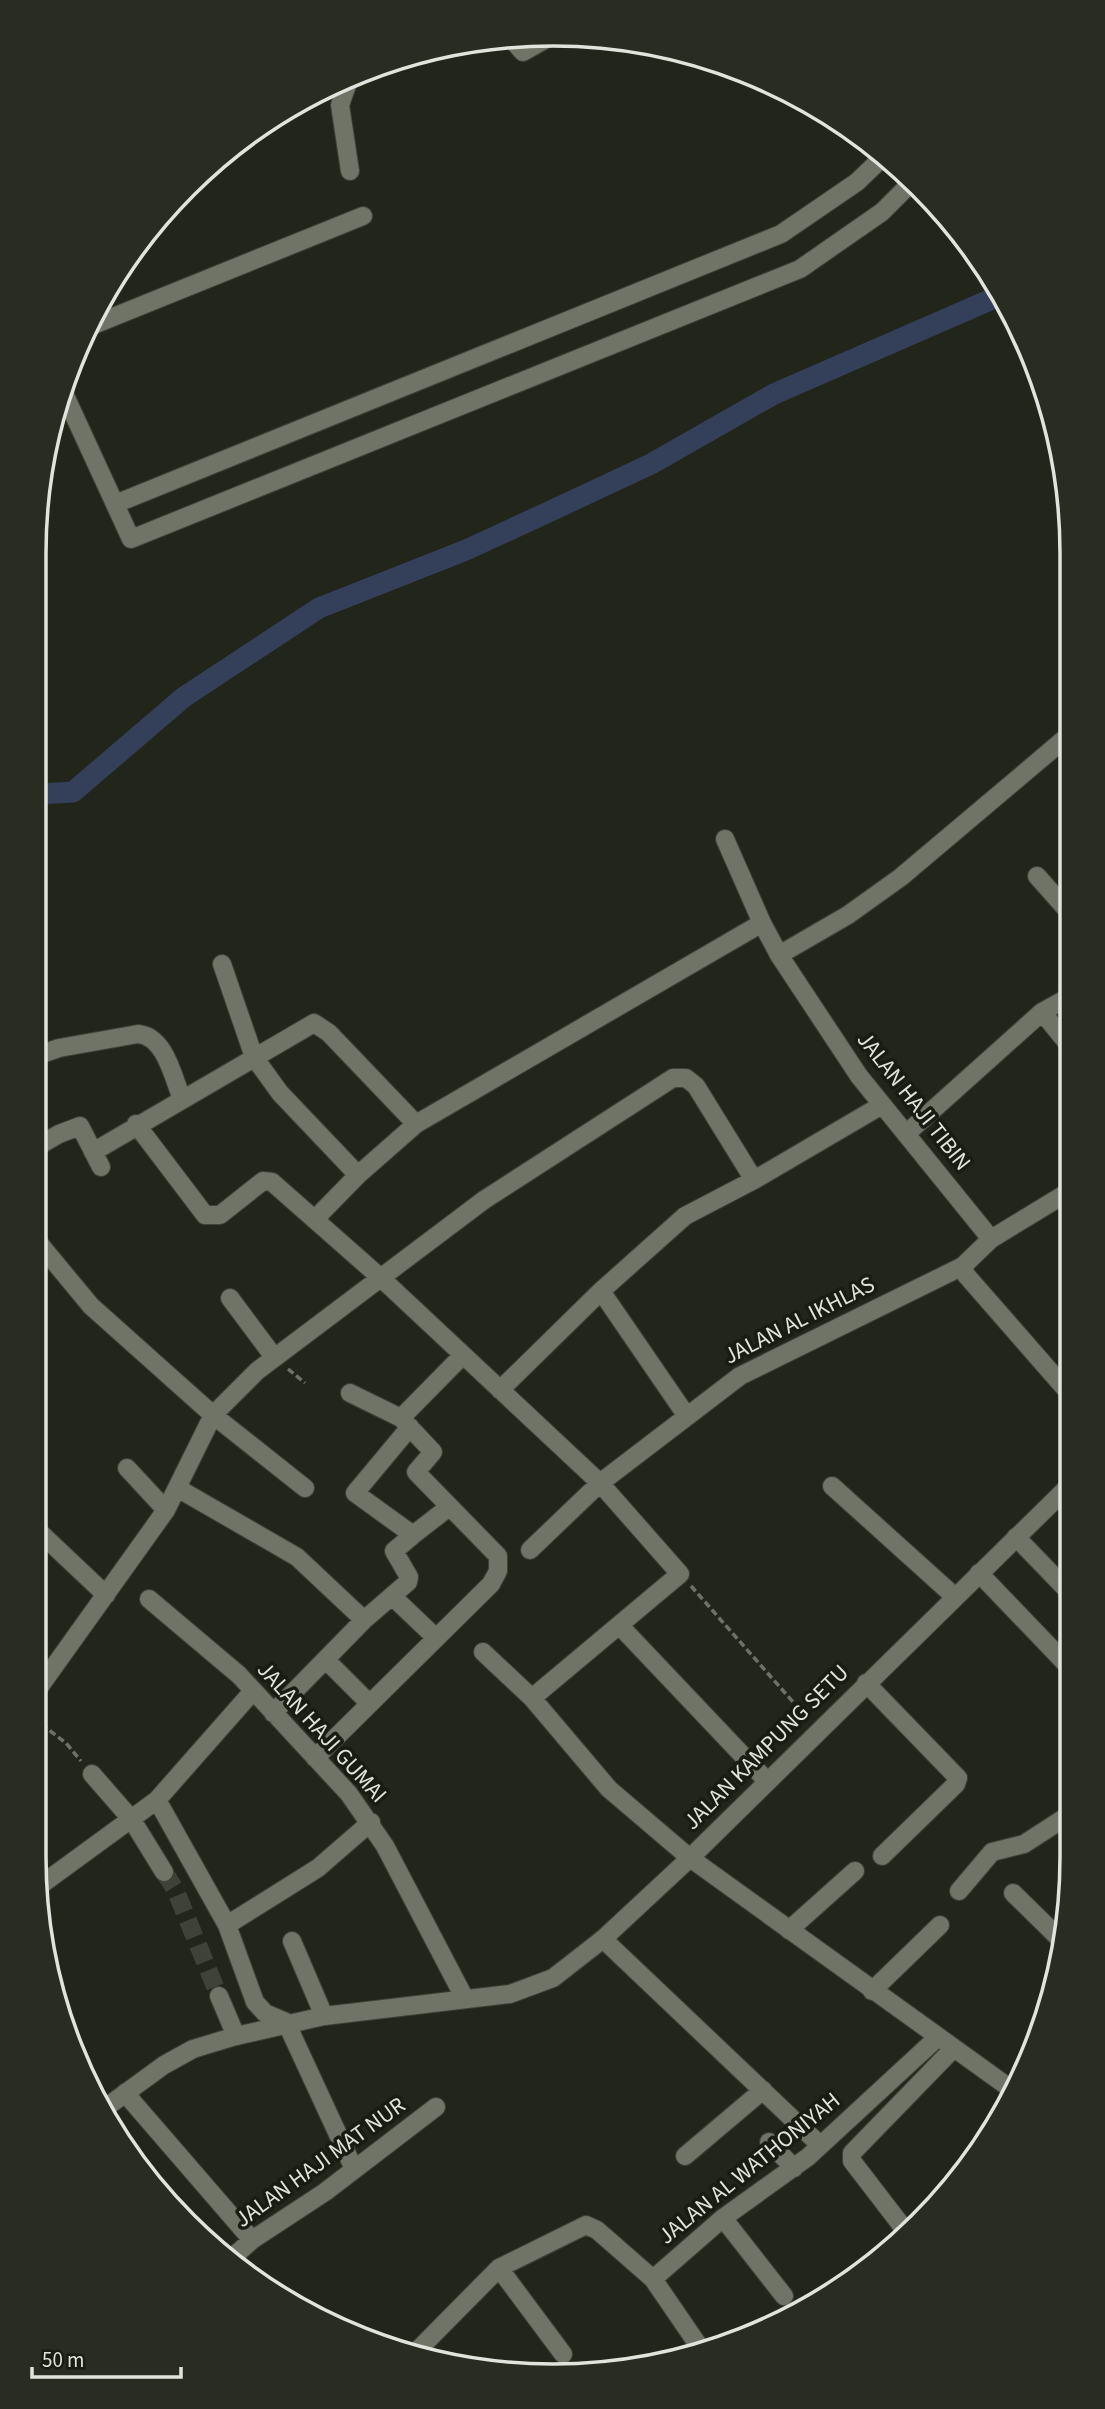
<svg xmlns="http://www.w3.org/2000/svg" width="1105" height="2409" viewBox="0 0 1105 2409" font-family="'Source Sans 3',sans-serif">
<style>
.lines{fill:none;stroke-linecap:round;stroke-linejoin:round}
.canal{stroke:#343f5a;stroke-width:21}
.minor-tunnel{stroke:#3f4237;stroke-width:18;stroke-dasharray:18 9;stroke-linecap:butt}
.minor-casing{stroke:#3e4239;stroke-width:20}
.tertiary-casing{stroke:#3e4239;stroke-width:20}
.path{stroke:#6d7166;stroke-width:3.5;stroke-dasharray:7 3.5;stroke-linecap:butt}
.minor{stroke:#6f7466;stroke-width:18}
.tertiary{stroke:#6f7466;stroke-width:18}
.labels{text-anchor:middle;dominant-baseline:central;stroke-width:7;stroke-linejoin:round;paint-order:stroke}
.street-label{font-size:23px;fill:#e1e4dc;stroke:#191c11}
.rim{fill:none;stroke:#e1e4dc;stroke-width:3.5}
</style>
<rect width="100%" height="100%" fill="#22261a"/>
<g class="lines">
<path class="canal" d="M 33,791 L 40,794 L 73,792 L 184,697 L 319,608 L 466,550 L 542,515 L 651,464 L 774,394 L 999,296"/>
<path class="minor-tunnel" d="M 164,1872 L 175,1889 L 219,1996"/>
<defs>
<path id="minor" d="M 510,37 L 523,52 L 555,34
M 350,171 L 340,105 L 351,74
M 86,328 L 363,216
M 62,389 L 131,539 L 800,269 L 882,212 L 911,183
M 115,504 L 781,234 L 857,182 L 884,156
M 725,839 L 762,923
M 1037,876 L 1069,912
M 779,955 L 848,915 L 901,877 L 1068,736
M 222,964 L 254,1057 L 280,1093 L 358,1175
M 1042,1012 L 1069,1045
M 33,1057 L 59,1048 L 138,1034 C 165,1036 173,1077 182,1099
M 136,1124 L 205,1215 L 220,1215 L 263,1181 L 272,1182 L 381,1278 L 600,1483 L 680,1574 L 532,1698
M 907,1133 L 1042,1012 L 1069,997
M 33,1149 L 59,1134 L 80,1126 L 101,1167
M 93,1152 L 314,1023 L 329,1033 L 416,1124
M 315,1219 L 358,1175 L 416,1124 L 762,923 L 779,955 L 859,1076 L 991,1239
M 33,1236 L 91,1306 L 213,1415 L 305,1488
M 601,1291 L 686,1415
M 230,1298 L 274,1357
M 500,1390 L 601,1291 L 685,1216 L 754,1180
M 401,1418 L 463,1355
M 410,1427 L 355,1493 L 413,1535 L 449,1507
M 127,1468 L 166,1510
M 832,1486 L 954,1596
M 179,1489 L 297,1557 L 364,1620
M 33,1526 L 106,1595
M 1016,1537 L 1071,1594
M 530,1550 L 600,1483 L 740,1376 L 963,1266
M 979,1573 L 1071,1669
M 392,1596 L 435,1637
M 149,1599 L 239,1675 L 349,1794 L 385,1846 L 465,1999
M 620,1626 L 767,1781
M 483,1652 L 532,1698 L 609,1789 L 690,1858
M 326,1660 L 370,1704
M 866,1683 L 958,1778 L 956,1784 L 882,1856
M 33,1696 L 166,1510 L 213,1415 L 257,1371 L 484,1200 L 673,1078 L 686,1078 L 696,1086 L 754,1180 L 882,1105
M 273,1713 L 364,1620 L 408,1582 L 409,1577 L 394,1551 L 413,1535
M 315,1758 L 491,1584 L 498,1571 L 498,1556 L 416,1472 L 433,1452 L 401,1418 L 350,1393
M 92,1774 L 132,1820 L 164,1872
M 157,1800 L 227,1925 L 255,2002 L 265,2013 L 286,2022 L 354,2169
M 38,1887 L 157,1800 L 253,1691
M 959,1891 L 992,1852 L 1024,1844 L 1072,1813
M 1013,1893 L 1063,1942
M 227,1925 L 318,1868 L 371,1822
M 789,1930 L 855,1871
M 603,1939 L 820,2145
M 292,1941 L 324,2016
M 872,1991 L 940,1925
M 219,1996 L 236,2036
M 90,2087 L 103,2110
M 125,2093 L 252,2240
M 769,2142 L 794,2168
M 685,2156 L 763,2090
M 723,2218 L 784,2296
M 905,2230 L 852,2161 L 852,2153 L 953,2049
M 233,2257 L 252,2240 L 325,2192 L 436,2107
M 499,2268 L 563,2354
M 653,2279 L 723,2218 L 808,2157 L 937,2038
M 416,2352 L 499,2268 L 586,2225 L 597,2230 L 653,2279 L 703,2352"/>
<path id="tertiary" d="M 1070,1191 L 991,1239 L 963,1266 L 966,1275 L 1070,1394
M 690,1858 L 1011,2089
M 101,2111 L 164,2065 L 193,2049 L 236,2036 L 324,2016 L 510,1994 L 553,1978 L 603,1939 L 690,1858 L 1071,1484"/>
</defs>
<use href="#minor" class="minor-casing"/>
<use href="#tertiary" class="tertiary-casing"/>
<path class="path" d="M 288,1369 L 305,1383
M 691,1586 L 808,1719
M 33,1718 L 66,1743 L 81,1761"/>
<use href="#minor" class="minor"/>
<use href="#tertiary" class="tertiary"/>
</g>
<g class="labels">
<g class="street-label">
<text transform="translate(914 1101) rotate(52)">JALAN HAJI TIBIN</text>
<text transform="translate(799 1320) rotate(-27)">JALAN AL IKHLAS</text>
<text transform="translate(322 1732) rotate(48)">JALAN HAJI GUMAI</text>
<text transform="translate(766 1747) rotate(-45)">JALAN KAMPUNG SETU</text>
<text transform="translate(320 2162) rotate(-36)">JALAN HAJI MAT NUR</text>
<text transform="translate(749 2168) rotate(-39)">JALAN AL WATHONIYAH</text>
</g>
</g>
<path d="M0 0H1105V2409H0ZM553 46H553A507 507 0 0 1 1060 553V1857A507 507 0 0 1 553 2364H553A507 507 0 0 1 46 1857V553A507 507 0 0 1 553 46Z" fill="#292c21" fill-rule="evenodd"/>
<path class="rim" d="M553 46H553A507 507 0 0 1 1060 553V1857A507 507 0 0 1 553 2364H553A507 507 0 0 1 46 1857V553A507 507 0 0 1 553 46Z"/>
<path d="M32 2367v10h149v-10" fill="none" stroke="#e1e4dc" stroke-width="3.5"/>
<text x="42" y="2367" font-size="21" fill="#e1e4dc" stroke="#191c11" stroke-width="5" paint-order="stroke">50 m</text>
</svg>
